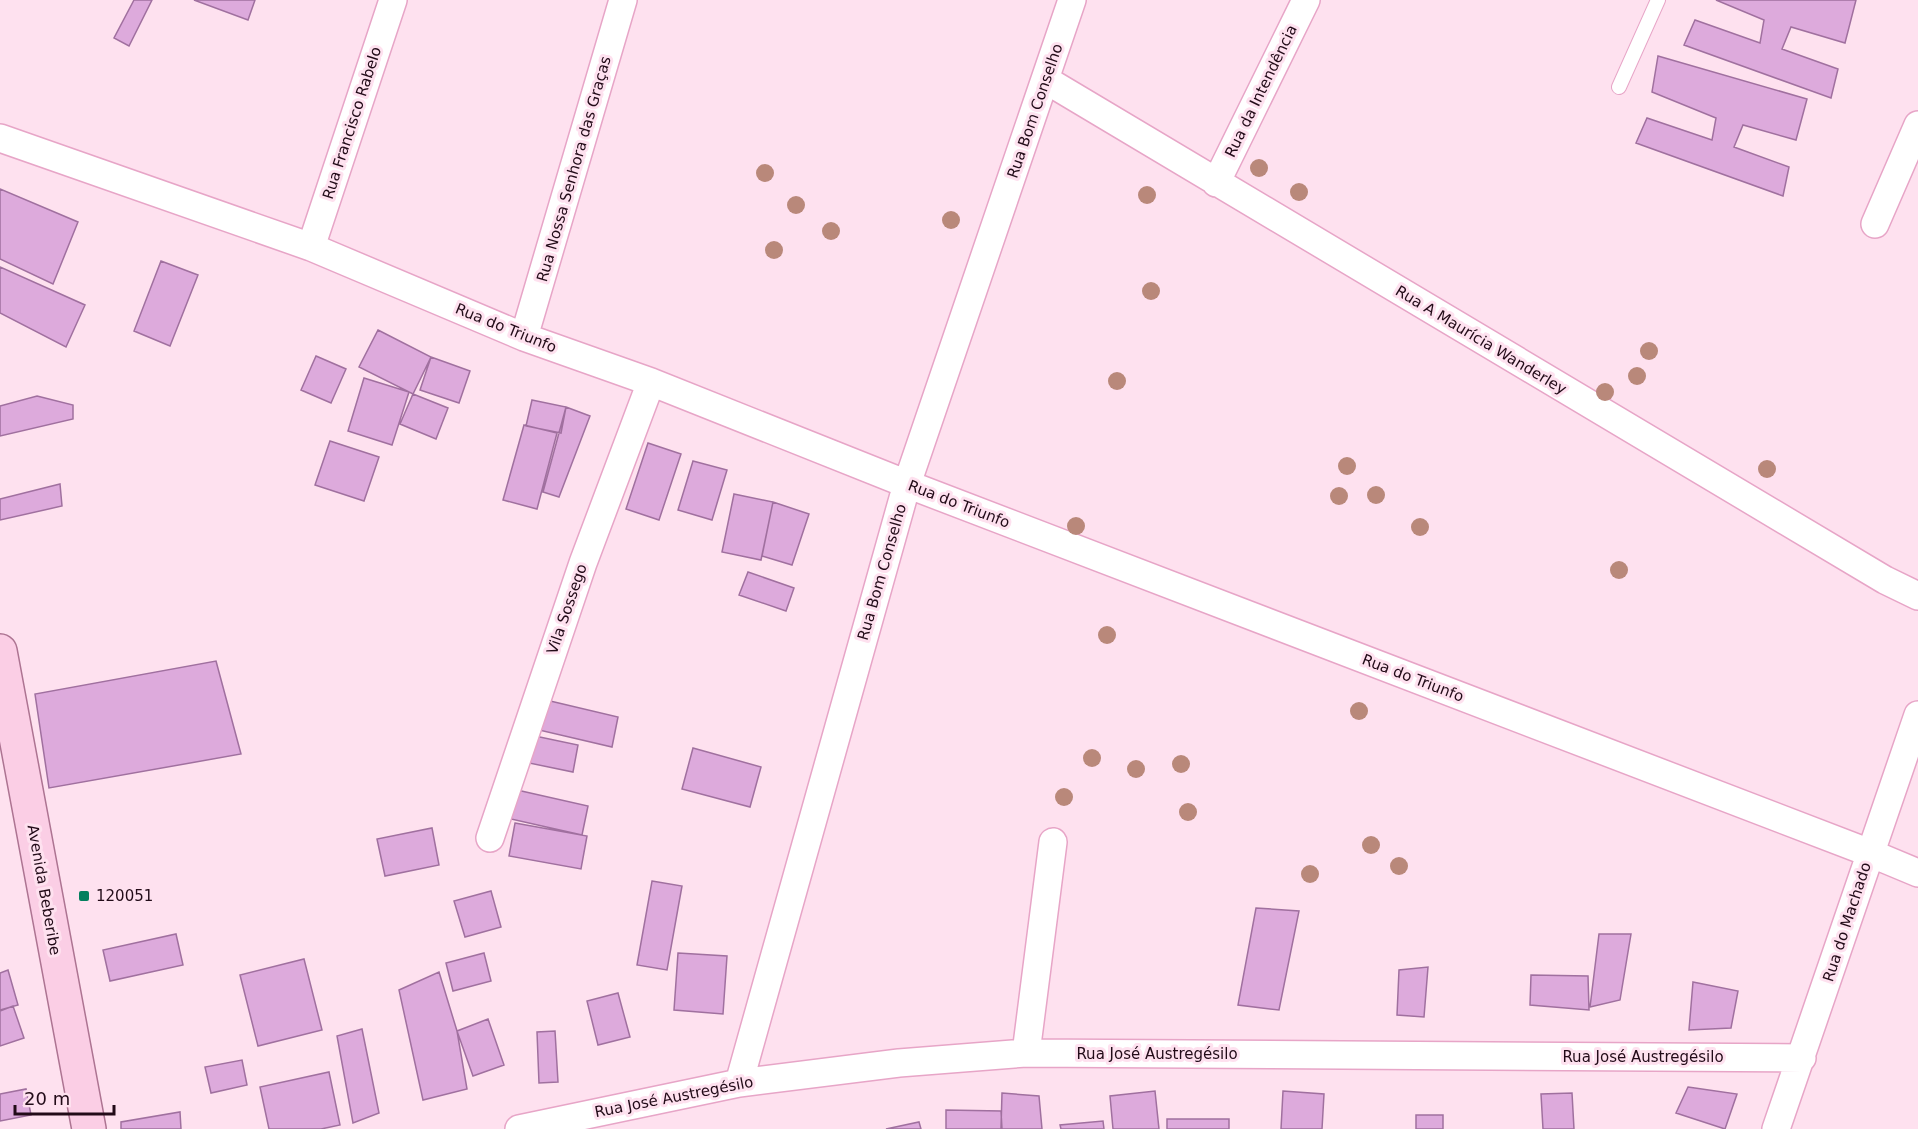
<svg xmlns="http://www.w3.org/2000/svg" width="1918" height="1129" viewBox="0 0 1918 1129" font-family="'DejaVu Sans',sans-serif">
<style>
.building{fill:#ddaadc;stroke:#a0709f;stroke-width:1.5}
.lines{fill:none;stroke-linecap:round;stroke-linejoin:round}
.lane-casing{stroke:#e7a5c7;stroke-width:16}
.street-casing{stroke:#e7a5c7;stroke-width:30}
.primary-casing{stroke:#ad7492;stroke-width:36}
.lane{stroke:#fff;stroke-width:14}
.street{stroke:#fff;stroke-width:27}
.primary{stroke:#fbcee5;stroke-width:33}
.tree{fill:#b9887a}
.poi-dot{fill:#037f5e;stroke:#fee1ef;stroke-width:2}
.labels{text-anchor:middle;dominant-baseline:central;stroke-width:6;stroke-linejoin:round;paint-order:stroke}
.street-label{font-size:15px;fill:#220b18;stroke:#fee1ef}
.poi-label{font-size:15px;fill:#220b18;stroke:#fee1ef;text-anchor:start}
</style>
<rect width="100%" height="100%" fill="#fee1ef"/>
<path class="building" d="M 134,0 L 152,0 L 129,46 L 114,38 Z
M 194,0 L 255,0 L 248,20 Z
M 1716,0 L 1856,0 L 1845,43 L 1791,27 L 1782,49 L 1838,69 L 1831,98 L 1684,45 L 1695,20 L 1760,43 L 1764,20 Z
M 1658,56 L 1807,99 L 1796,140 L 1743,125 L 1734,147 L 1789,167 L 1783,196 L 1636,143 L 1647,118 L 1712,140 L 1716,118 L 1652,92 Z
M 0,189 L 78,222 L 53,284 L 0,259 Z
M 161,261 L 198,275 L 170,346 L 134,331 Z
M 0,267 L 85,305 L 66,347 L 0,313 Z
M 378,330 L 431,357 L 413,394 L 359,367 Z
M 316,356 L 346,369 L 331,403 L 301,390 Z
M 431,357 L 470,371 L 459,403 L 420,390 Z
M 364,378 L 409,392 L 392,445 L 348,431 Z
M 413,394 L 448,408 L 436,439 L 400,424 Z
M 37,396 L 73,405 L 73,419 L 0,436 L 0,406 Z
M 532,400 L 566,407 L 561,433 L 526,426 Z
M 566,407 L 590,416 L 559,497 L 543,492 Z
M 524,425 L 557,433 L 537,509 L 503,500 Z
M 330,441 L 379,457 L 364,501 L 315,485 Z
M 648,443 L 681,454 L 659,520 L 626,509 Z
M 693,461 L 727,470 L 712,520 L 678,510 Z
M 60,484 L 62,506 L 0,520 L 0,499 Z
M 734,494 L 773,502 L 761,560 L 722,552 Z
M 773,502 L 809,514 L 792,565 L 762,556 Z
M 748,572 L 794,588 L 786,611 L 739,595 Z
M 216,661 L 241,754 L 49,788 L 35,694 Z
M 546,700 L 618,717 L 612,747 L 539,730 Z
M 535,736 L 578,745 L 573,772 L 529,763 Z
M 693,748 L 761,767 L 750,807 L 682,789 Z
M 517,790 L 588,806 L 582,835 L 511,819 Z
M 515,823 L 587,836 L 581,869 L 509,856 Z
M 432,828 L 439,865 L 385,876 L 377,839 Z
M 652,881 L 682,886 L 667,970 L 637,965 Z
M 491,891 L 501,927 L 465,937 L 454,901 Z
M 1256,908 L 1299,911 L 1279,1010 L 1238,1005 Z
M 176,934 L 183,965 L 110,981 L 103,950 Z
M 1599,934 L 1631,934 L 1620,1000 L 1590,1007 Z
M 484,953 L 491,981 L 453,991 L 446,963 Z
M 678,953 L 727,956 L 723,1014 L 674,1010 Z
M 304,959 L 322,1030 L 258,1046 L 240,975 Z
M 1428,967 L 1424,1017 L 1397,1015 L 1399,970 Z
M 8,970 L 18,1005 L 0,1010 L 0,973 Z
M 439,972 L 457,1031 L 467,1089 L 423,1100 L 399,990 Z
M 1531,975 L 1588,976 L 1589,1010 L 1530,1005 Z
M 1693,982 L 1738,991 L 1731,1028 L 1689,1030 Z
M 618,993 L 630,1037 L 598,1045 L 587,1001 Z
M 13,1006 L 24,1038 L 0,1046 L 0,1011 Z
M 488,1019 L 504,1065 L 473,1076 L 457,1031 Z
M 362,1029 L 379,1113 L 353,1123 L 337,1036 Z
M 555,1031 L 558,1082 L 539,1083 L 537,1032 Z
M 242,1060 L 247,1085 L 211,1093 L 205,1067 Z
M 329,1072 L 340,1125 L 321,1129 L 269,1129 L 260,1087 Z
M 1688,1087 L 1737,1094 L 1725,1129 L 1676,1113 Z
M 26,1089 L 31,1115 L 0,1121 L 0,1094 Z
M 1155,1091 L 1159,1129 L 1113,1129 L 1110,1096 Z
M 1283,1091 L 1324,1094 L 1322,1129 L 1281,1129 Z
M 1002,1093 L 1039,1096 L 1042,1129 L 1001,1129 Z
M 1572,1093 L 1574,1129 L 1543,1129 L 1541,1094 Z
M 946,1110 L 1001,1111 L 1002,1129 L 946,1129 Z
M 180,1112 L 181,1129 L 121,1129 L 121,1122 Z
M 1416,1115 L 1443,1115 L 1443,1129 L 1416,1129 Z
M 1167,1119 L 1229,1119 L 1229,1129 L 1167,1129 Z
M 1103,1121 L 1104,1129 L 1061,1129 L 1060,1125 Z
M 919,1122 L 921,1129 L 886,1129 Z"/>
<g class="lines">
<defs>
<path id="lane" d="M 1619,87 L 1658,0"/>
<path id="street" d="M 1046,80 L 1885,580 L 1918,596
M 0,138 L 311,247 L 524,337 L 651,382 L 907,484 L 1870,853 L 1918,873
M 1216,183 L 1306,0
M 1875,224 L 1918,125
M 311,247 L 393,0
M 524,337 L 623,0
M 490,838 L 583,563 L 651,382
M 1026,1053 L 1053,842
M 739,1083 L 907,484 L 1072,0
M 519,1129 L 739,1083 L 899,1063 L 1026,1053 L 1802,1058
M 1776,1129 L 1918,715"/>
<path id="primary" d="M 0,651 L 89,1129"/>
</defs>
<use href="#lane" class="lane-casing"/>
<use href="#street" class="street-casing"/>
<use href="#primary" class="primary-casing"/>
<use href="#lane" class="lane"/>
<use href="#street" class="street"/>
<use href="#primary" class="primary"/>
</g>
<g class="tree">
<circle cx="1259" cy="168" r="9"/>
<circle cx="765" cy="173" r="9"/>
<circle cx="1299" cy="192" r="9"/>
<circle cx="1147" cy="195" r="9"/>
<circle cx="796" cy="205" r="9"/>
<circle cx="951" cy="220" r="9"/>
<circle cx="831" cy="231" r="9"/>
<circle cx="774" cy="250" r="9"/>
<circle cx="1151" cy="291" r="9"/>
<circle cx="1649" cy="351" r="9"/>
<circle cx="1637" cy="376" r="9"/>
<circle cx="1117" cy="381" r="9"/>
<circle cx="1605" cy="392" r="9"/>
<circle cx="1347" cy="466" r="9"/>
<circle cx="1767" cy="469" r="9"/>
<circle cx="1376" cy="495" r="9"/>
<circle cx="1339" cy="496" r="9"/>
<circle cx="1076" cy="526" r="9"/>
<circle cx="1420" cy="527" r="9"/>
<circle cx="1619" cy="570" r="9"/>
<circle cx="1107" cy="635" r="9"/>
<circle cx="1359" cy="711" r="9"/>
<circle cx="1092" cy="758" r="9"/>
<circle cx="1181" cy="764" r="9"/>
<circle cx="1136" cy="769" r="9"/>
<circle cx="1064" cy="797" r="9"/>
<circle cx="1188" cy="812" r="9"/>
<circle cx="1371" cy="845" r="9"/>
<circle cx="1399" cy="866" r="9"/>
<circle cx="1310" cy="874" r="9"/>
</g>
<rect class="poi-dot" x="78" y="890" width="12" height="12" rx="3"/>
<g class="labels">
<g class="street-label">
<text transform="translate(1261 91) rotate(-64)">Rua da Intendência</text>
<text transform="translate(1035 111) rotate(-71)">Rua Bom Conselho</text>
<text transform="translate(352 123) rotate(-72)">Rua Francisco Rabelo</text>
<text transform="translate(574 169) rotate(-74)">Rua Nossa Senhora das Graças</text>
<text transform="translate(506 328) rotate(22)">Rua do Triunfo</text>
<text transform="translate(1481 340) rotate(31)">Rua A Maurícia Wanderley</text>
<text transform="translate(959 504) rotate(21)">Rua do Triunfo</text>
<text transform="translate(882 572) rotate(-74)">Rua Bom Conselho</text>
<text transform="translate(567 609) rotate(-71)">Vila Sossego</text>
<text transform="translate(1413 678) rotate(21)">Rua do Triunfo</text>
<text transform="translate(44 890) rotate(80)">Avenida Beberibe</text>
<text transform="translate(1847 922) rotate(-72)">Rua do Machado</text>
<text x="1157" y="1054">Rua José Austregésilo</text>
<text x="1643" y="1057">Rua José Austregésilo</text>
<text transform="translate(674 1097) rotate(-11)">Rua José Austregésilo</text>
</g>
<g class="poi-label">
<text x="96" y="896">120051</text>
</g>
</g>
<path d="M15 1105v9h99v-9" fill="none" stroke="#220b18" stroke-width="3"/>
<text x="24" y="1105" font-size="18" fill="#220b18" stroke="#fee1ef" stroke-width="4.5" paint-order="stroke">20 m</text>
</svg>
